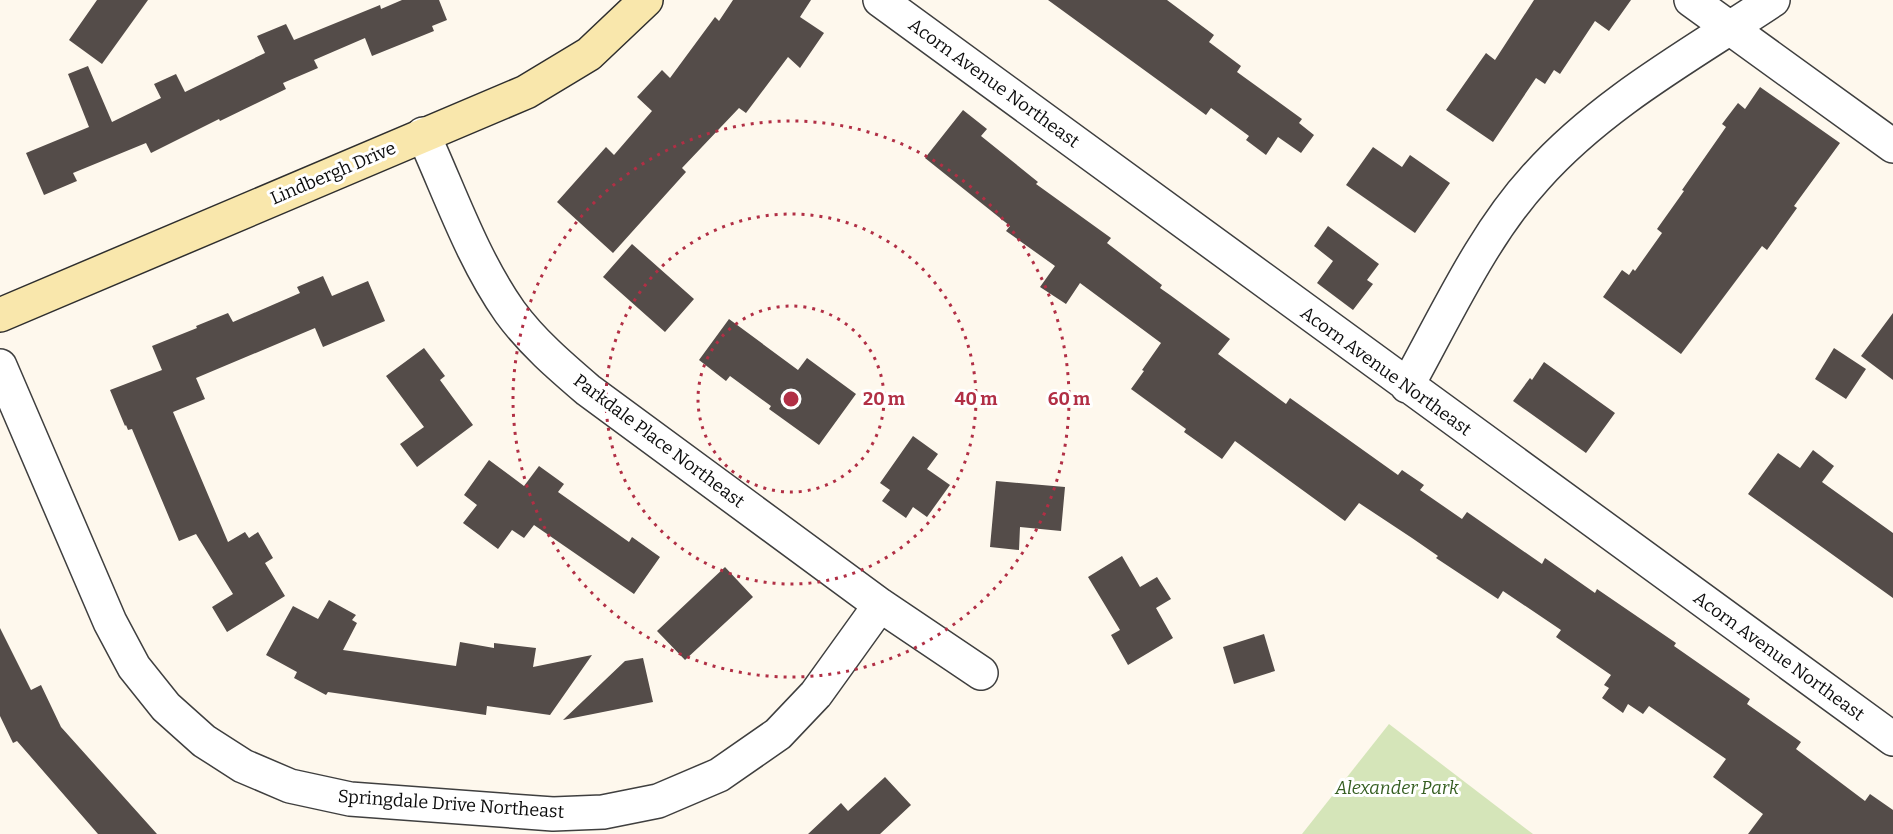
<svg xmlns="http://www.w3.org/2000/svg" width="1893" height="834" viewBox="0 0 1893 834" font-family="Bitter,serif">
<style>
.green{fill:#d5e5b9}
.building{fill:#544c49}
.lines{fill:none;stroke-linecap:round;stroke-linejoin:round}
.minor-casing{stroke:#3f3f3f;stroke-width:36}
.secondary-casing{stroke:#2e2e2e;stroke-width:36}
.minor{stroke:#fff;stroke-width:33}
.secondary{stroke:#f9e7ac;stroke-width:33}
.ring{fill:none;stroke:#b12f45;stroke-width:3;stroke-dasharray:3 6}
.labels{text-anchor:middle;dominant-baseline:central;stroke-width:6;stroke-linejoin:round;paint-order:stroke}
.street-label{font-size:18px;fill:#0c0c0c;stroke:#fff}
.park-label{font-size:18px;font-style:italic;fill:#365f22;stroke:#fff}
.centre{fill:#b12f45;stroke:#fff;stroke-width:3}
.ring-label{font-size:18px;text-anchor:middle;font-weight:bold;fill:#b12f45;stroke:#fff;stroke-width:6;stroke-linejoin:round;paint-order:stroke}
</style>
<rect width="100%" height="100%" fill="#fef8ed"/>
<path class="green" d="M 1389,724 L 1533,834 L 1302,834 Z"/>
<path class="building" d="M 97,0 L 148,0 L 102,64 L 69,40 Z
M 402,0 L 439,0 L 447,20 L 432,26 L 434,31 L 372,56 L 365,38 L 314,60 L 318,68 L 283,83 L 286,89 L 220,121 L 219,119 L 151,153 L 146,143 L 73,173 L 77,181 L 44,195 L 26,153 L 89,127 L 68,74 L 88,66 L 112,122 L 161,98 L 154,84 L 176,74 L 185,92 L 265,53 L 257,36 L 286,24 L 294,40 L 380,5 L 381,9 Z
M 733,0 L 811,0 L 800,17 L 824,33 L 800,68 L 788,57 L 746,113 L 739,108 L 682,168 L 686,172 L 613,253 L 557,202 L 606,147 L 614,155 L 652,111 L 637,97 L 662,70 L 670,78 L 715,17 L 719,21 Z
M 1048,0 L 1167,0 L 1214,35 L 1209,42 L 1241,66 L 1237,72 L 1302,119 L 1299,123 L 1314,135 L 1301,153 L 1278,137 L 1266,155 L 1246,140 L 1249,136 L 1211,108 L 1206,115 Z
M 1534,0 L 1631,0 L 1609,31 L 1595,21 L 1560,74 L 1554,70 L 1545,84 L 1536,78 L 1493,142 L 1446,110 L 1486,53 L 1495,60 Z
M 1760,87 L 1840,143 L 1794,206 L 1797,208 L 1767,250 L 1762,246 L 1681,354 L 1603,297 L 1622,270 L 1629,275 L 1633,269 L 1635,271 L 1662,233 L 1657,229 L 1684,191 L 1682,190 L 1726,127 L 1722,124 L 1738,103 L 1745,109 Z
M 963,110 L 987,129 L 981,136 L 1038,182 L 1036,184 L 1111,238 L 1107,243 L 1162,285 L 1160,288 L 1170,295 L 1230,339 L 1218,354 L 1286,404 L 1290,398 L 1398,475 L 1402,470 L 1424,485 L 1420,490 L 1462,519 L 1467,512 L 1542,564 L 1545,558 L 1595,593 L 1597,589 L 1676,643 L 1674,646 L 1750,699 L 1747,704 L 1801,742 L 1796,749 L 1865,801 L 1870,794 L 1893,810 L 1893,834 L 1748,834 L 1763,814 L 1713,777 L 1726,759 L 1649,706 L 1643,714 L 1628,704 L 1623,713 L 1602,698 L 1609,688 L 1604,685 L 1611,675 L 1556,637 L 1561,630 L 1503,591 L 1498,599 L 1436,558 L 1438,556 L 1412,538 L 1359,503 L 1345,521 L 1235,441 L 1222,459 L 1184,432 L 1186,429 L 1131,389 L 1144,371 L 1142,370 L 1161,343 L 1080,283 L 1066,304 L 1040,287 L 1055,266 L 1006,231 L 1010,226 L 925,158 Z
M 1373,147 L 1402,167 L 1410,155 L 1450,183 L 1415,233 L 1346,185 Z
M 1328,226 L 1379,264 L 1367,280 L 1373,284 L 1353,310 L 1317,283 L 1333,261 L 1314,246 Z
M 632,244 L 694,299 L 665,332 L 603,277 Z
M 323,276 L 332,296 L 368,281 L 385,321 L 323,347 L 315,328 L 196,378 L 205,399 L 173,412 L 228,542 L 245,532 L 249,538 L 258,532 L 273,558 L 265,563 L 285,596 L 227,632 L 212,607 L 233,594 L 196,534 L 179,541 L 132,429 L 128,430 L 126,425 L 125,426 L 110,390 L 162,370 L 152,346 L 197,328 L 196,326 L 228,313 L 233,322 L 300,293 L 297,287 Z
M 1893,313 L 1893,380 L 1861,356 Z
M 729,319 L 798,370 L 807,358 L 856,394 L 819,445 L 769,409 L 771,406 L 730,376 L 726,381 L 699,360 Z
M 424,348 L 445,376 L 440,380 L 473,425 L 417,467 L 400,444 L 424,427 L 386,376 Z
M 1834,348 L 1866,369 L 1846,399 L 1815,379 Z
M 1544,362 L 1615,413 L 1586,453 L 1513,401 L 1530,378 L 1532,380 Z
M 913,436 L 938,454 L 927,469 L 950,485 L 927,517 L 913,507 L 906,518 L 882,501 L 890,490 L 880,483 Z
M 1813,450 L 1834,466 L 1822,482 L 1893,533 L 1893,598 L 1748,494 L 1778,453 L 1800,468 Z
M 489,460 L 524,486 L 539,466 L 564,484 L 558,492 L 629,542 L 632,537 L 660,557 L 634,594 L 534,525 L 524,538 L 512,530 L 498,549 L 463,523 L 477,505 L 464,495 Z
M 996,481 L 1065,487 L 1061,531 L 1020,527 L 1019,550 L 990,547 Z
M 1122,556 L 1140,587 L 1157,577 L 1171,599 L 1156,608 L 1173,638 L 1128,665 L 1111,635 L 1120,630 L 1088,577 Z
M 725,567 L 753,597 L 685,660 L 657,631 Z
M 329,600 L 356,615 L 352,620 L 357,623 L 343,650 L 456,666 L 460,642 L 494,648 L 494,643 L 536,648 L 533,667 L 592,655 L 550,715 L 487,706 L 486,715 L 328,692 L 326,695 L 294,678 L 297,672 L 266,655 L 293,606 L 318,619 Z
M 0,628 L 31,690 L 41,685 L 61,727 L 157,834 L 98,834 L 17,741 L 13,743 L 0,716 Z
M 1264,634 L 1275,671 L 1234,684 L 1223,647 Z
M 643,658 L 653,702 L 563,720 L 625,661 Z
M 885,777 L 911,805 L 880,834 L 808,834 L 841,803 L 848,811 Z"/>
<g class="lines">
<defs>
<path id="minor" d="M 880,0 L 1893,739
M 1691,0 L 1893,146
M 423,134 C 450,193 472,258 510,312 C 532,342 560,366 588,390 L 880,605 L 981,673
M 0,366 L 110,622 L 134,667 L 166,707 L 204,741 L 243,766 L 290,786 L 350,799 L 553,814 L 603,812 L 658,801 L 719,775 L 778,734 L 816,694 L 880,605
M 1407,386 C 1446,316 1482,236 1536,177 C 1602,103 1692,54 1773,0"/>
<path id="secondary" d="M 0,315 L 526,92 L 589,54 L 646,0"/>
</defs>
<use href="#minor" class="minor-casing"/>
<use href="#secondary" class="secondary-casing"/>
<use href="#minor" class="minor"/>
<use href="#secondary" class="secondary"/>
</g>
<g class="ring">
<circle cx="791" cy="399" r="93"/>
<circle cx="791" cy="399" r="185"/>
<circle cx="791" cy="399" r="278"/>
</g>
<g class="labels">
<g class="street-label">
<text transform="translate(994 83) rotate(36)">Acorn Avenue Northeast</text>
<text transform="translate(333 173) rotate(-23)">Lindbergh Drive</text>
<text transform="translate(1386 371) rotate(36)">Acorn Avenue Northeast</text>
<text transform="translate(659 441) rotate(37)">Parkdale Place Northeast</text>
<text transform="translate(1779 656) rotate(36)">Acorn Avenue Northeast</text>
<text transform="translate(451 804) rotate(4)">Springdale Drive Northeast</text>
</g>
<g class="park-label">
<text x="1397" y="788">Alexander Park</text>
</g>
</g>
<circle cx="791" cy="399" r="9" class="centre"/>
<g class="ring-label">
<text x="884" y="405">20 m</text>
<text x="976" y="405">40 m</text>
<text x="1069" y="405">60 m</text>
</g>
</svg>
